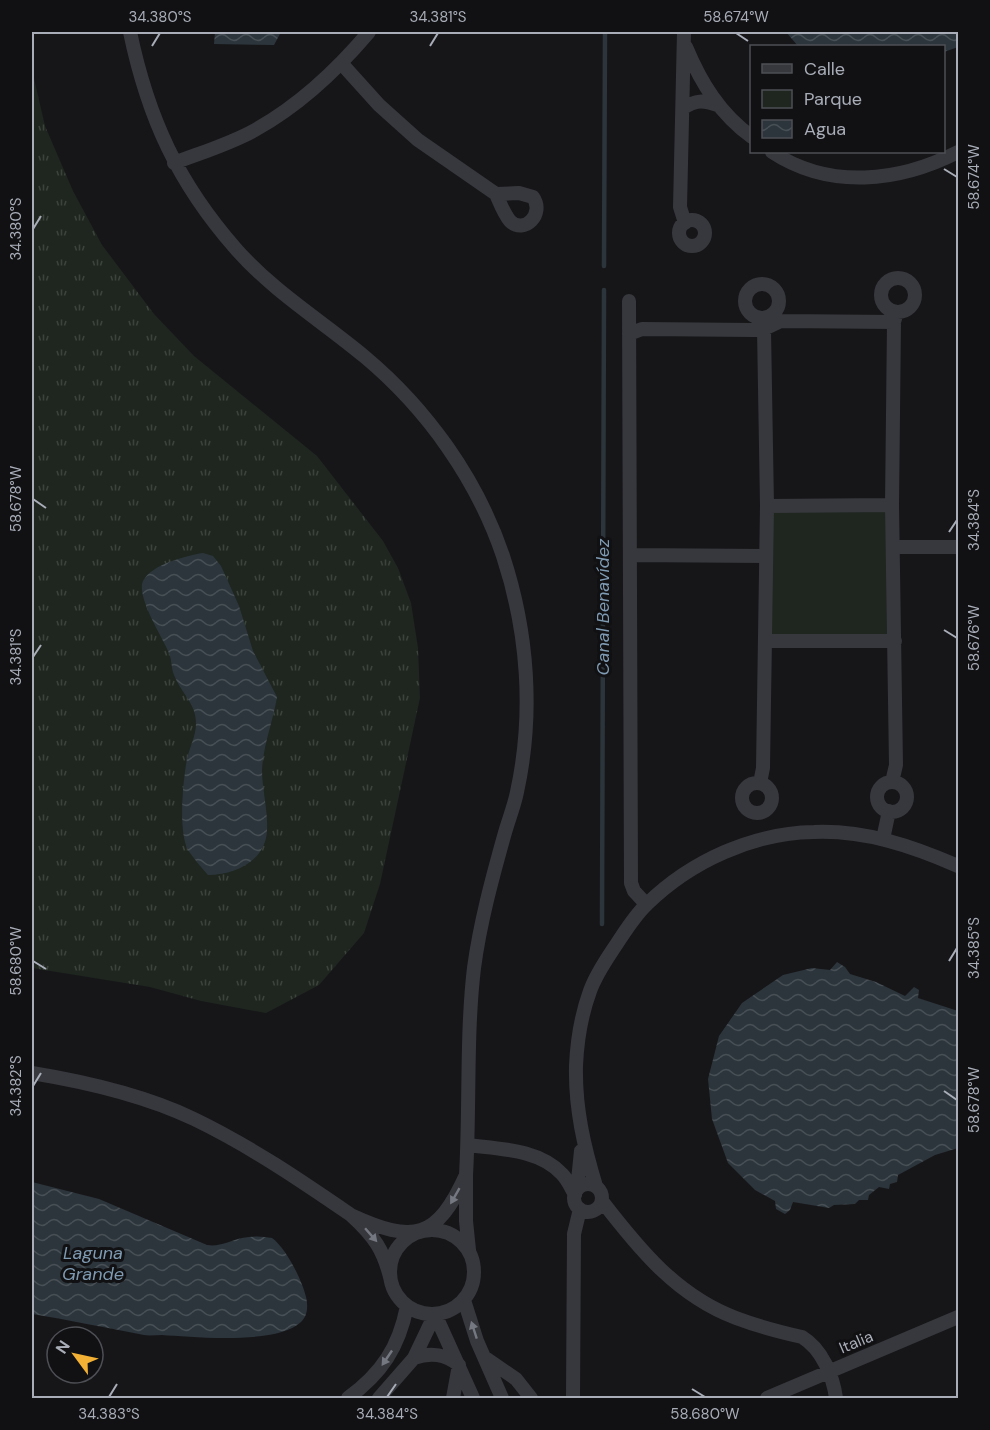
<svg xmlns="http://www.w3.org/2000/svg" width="990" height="1430" viewBox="0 0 990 1430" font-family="'DM Sans',sans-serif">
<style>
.grass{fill:url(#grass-tufts)}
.park{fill:#1e261f}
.water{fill:url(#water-waves)}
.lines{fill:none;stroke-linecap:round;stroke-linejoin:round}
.stream{stroke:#2c353c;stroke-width:4.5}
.minor{stroke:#37383d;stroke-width:14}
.oneway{fill:#757881}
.ticks{fill:none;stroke:#a8adb8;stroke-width:2}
.labels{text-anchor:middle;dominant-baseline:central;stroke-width:6;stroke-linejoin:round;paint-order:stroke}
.street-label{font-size:16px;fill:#a8adb8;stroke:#111113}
.water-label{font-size:18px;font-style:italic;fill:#7f9bb3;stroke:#111113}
.neatline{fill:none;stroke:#a8adb8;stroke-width:2}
.ticks-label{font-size:15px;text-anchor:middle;fill:#a8adb8}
</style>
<defs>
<pattern id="grass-tufts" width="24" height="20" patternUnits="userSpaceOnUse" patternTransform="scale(1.5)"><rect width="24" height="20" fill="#1e261f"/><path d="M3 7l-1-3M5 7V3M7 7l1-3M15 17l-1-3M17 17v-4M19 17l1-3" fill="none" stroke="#3c433d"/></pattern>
<pattern id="water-waves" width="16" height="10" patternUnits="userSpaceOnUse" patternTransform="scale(1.5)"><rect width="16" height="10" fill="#2c353c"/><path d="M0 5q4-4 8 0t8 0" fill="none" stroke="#485056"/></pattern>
</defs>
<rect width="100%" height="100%" fill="#161618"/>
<path class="grass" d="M 32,70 L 45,126 L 73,191 L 102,245 L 154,314 L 194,356 L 317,456 L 383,541 L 398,568 L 411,603 L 418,648 L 420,698 L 380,884 L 364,933 L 319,985 L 266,1013 L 201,1001 L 150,987 L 32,968 Z"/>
<path class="park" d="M 892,505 L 895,641 L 765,641 L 767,506 Z"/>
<path class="water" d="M 215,32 L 281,32 L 274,45 L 214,44 Z
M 786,32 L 958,32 L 958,47 L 944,52 L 944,46 L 798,46 Z
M 203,553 L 213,556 L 221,566 L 239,606 L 253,651 L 277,697 C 273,721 263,746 262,770 C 262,790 268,810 267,830 C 266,861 235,875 208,875 C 201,867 194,859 188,850 C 178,831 183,781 187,759 C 191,742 200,730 194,711 C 190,699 179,688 174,675 C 171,668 172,660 169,653 C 163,638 136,597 143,581 C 152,564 186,556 203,553 Z
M 837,962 L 845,967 L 850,974 L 876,982 L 905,996 L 914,987 L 919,990 L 918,998 L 958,1011 L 958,1148 L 935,1155 L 898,1175 L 897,1182 L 890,1184 L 889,1189 L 879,1187 L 869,1195 L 868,1200 L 859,1200 L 855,1204 L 834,1205 L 829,1208 L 793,1202 L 790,1210 L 785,1214 L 776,1209 L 775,1201 L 755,1190 L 728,1163 L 712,1119 L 708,1079 L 719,1036 L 742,1003 L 783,975 L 812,968 L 830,970 Z
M 32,1182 L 99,1199 L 207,1245 C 220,1247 229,1241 242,1238 C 252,1236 262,1236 272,1238 C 286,1248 302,1280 306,1297 C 308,1305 308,1316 301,1322 C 277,1345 194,1337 162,1335 C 156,1335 149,1336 144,1335 C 107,1328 69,1320 32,1314 Z"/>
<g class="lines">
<path class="stream" d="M 604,266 L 605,32
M 602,924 L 604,290"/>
<path class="minor" d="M 130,32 C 148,118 178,183 236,249 C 274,292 322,321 365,357 C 427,409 477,479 503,556 C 528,632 534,714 517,792 C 514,807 508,821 504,836 C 492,879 480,923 474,968 C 466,1036 470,1106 466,1175
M 684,32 L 680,207 L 685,223
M 686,47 C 701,83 720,114 752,137
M 342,64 L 379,105 L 418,140 L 496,194
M 683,108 C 696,100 703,100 717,105
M 772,152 C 830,190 899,182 958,152
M 174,163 C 200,153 230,144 255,130 C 300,105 336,71 369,32
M 519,193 L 533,197 C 545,214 524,235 510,221 C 504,214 500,203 496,194 Z
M679 233a13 13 0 1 1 26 0a13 13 0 1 1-26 0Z
M881 295a17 17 0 1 1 34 0a17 17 0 1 1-34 0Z
M745 301a17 17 0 1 1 34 0a17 17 0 1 1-34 0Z
M 629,301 L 631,883 L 634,891 L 646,904
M 629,334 L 642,329 L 754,330 L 764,329 L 781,321 L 894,322
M 767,506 L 892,505
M 894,547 L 958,547
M 630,555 L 766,556
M 765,641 L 895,641
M 892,782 L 896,765 L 892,505 L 894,322 L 897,312
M877 797a15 15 0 1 1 30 0a15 15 0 1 1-30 0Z
M742 798a15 15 0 1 1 30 0a15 15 0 1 1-30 0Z
M 760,783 L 763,768 L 767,506 L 764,329 L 761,318
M 883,839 L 889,811
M 32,1073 C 87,1082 144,1095 194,1119 C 250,1146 300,1180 351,1215
M 468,1145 C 499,1149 539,1149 562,1174 C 568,1180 571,1188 575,1195
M574 1198a14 14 0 1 1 28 0a14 14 0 1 1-28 0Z
M 596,1186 C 584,1147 575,1108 576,1066 C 577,1042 582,1013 590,991 C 595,977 604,963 612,951 C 623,935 633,917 647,904 C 691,861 753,833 814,832 C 865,830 912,846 958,866
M 577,1190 L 581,1151
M 602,1201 C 639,1249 677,1296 736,1318 C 757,1326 780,1332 802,1337 C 822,1349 833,1376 836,1398
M390 1272a42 42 0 1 1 84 0a42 42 0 1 1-84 0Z
M 391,1281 C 384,1250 374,1236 351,1215 C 414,1244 437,1239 466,1175 L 466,1221 L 469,1250
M 464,1300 L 477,1341 L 502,1398
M 484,1357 L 516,1379 L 531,1398
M 414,1358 C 431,1352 445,1354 459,1365 L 453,1398
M 348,1398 C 382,1373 399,1347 407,1306
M 379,1398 L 414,1358 L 435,1314 L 473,1398
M 573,1398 L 574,1234 L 580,1209
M 767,1398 L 958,1317"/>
</g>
<defs><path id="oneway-solid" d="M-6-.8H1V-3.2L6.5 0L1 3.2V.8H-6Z" transform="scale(1.5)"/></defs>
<g class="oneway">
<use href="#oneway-solid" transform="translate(455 1196) rotate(120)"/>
<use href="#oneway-solid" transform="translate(371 1235) rotate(49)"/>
<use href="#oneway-solid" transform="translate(474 1330) rotate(-108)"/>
<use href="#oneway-solid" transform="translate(387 1358) rotate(124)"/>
</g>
<path class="ticks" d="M 736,33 L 748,41M 152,46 L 160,33M 430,46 L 438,33M 944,169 L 957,177M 33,229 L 41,216M 33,499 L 46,508M 949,532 L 957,520M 944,630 L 957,638M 33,657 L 41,645M 33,961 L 46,969M 949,961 L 957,948M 33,1086 L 41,1073M 944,1091 L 957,1100M 692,1389 L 705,1397M 109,1397 L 117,1384M 387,1397 L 396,1384"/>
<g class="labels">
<g class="street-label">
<text transform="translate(856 1342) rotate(-23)">Italia</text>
</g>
<g class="water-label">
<text transform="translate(603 607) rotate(-90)">Canal Benavídez</text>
<text x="93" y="1253">Laguna<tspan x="93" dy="21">Grande</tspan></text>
</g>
</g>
<rect width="990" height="1430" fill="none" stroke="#111113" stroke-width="66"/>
<rect x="750" y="45" width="195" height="108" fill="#111113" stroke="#4d4f55" stroke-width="1.5"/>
<rect x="762" y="64" width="30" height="9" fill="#37383d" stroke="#4d4f55" stroke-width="1.5"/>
<text x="804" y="75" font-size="18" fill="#a8adb8">Calle</text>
<rect x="762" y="90" width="30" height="18" fill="#1e261f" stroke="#4d4f55" stroke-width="1.5"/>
<text x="804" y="105" font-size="18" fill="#a8adb8">Parque</text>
<rect x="762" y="120" width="30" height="18" fill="url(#water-waves)" stroke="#4d4f55" stroke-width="1.5"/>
<text x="804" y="135" font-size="18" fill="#a8adb8">Agua</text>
<g transform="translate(75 1355) rotate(303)"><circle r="28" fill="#111113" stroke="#4d4f55" stroke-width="1.5"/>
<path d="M0-4.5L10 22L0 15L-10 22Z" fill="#f2b134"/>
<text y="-9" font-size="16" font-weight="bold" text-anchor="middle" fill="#a8adb8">N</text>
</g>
<rect x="33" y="33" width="924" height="1364" class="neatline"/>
<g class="ticks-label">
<text x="160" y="22">34.380°S</text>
<text x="438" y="22">34.381°S</text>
<text x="736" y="22">58.674°W</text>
<text transform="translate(974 177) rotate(-90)" y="5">58.674°W</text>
<text transform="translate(16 229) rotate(-90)" y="5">34.380°S</text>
<text transform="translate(16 499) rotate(-90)" y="5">58.678°W</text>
<text transform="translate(974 520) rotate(-90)" y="5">34.384°S</text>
<text transform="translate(974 638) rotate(-90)" y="5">58.676°W</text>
<text transform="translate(16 657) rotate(-90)" y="5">34.381°S</text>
<text transform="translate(974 948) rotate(-90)" y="5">34.385°S</text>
<text transform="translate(16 961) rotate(-90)" y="5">58.680°W</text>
<text transform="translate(16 1086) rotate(-90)" y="5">34.382°S</text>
<text transform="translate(974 1100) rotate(-90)" y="5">58.678°W</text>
<text x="109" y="1419">34.383°S</text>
<text x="387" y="1419">34.384°S</text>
<text x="705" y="1419">58.680°W</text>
</g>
</svg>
